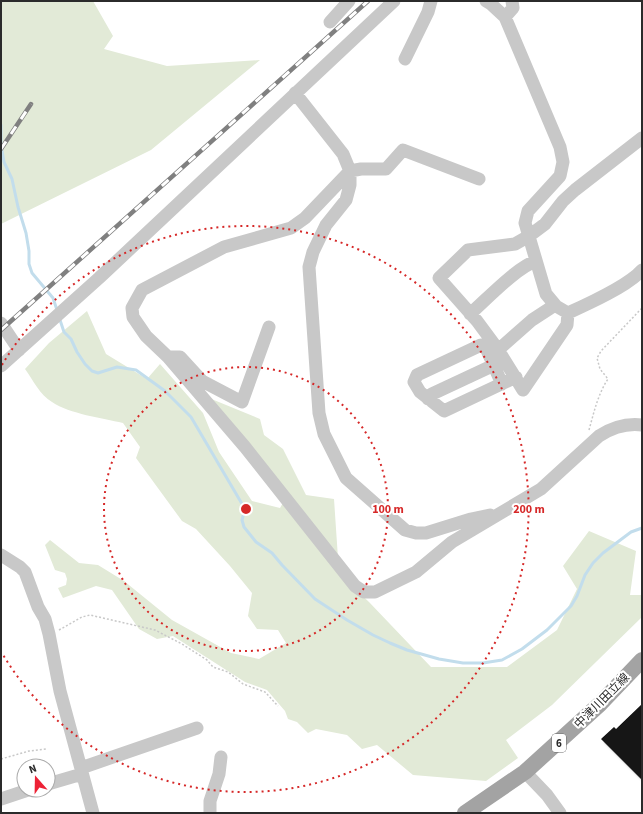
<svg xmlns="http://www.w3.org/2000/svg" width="643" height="814" viewBox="0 0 643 814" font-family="'Source Sans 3','Noto Sans JP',sans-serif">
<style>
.green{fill:#e2ead7}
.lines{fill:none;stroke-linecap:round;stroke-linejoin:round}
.stream{stroke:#c2ddec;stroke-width:3}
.building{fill:#121212;filter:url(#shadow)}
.path{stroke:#c8c8c8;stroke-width:1.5;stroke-dasharray:2 2;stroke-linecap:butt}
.minor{stroke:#c8c8c8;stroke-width:13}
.major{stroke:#a3a3a3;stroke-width:16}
.rail-casing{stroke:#808080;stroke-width:4.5}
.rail{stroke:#fff;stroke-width:3;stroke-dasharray:9;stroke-linecap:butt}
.ring{fill:none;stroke:#d62828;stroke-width:2;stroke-dasharray:2 4}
.labels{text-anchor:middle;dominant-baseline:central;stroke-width:4;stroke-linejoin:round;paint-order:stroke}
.shield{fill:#fff;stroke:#6b6b6b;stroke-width:1}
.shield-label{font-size:11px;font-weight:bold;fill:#2b2b2b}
.street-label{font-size:12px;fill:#2b2b2b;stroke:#fff}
.centre{fill:#d62828;stroke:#fff;stroke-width:2}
.ring-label{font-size:12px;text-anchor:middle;font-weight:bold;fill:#d62828;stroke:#fff;stroke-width:4;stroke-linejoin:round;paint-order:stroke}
</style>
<defs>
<filter id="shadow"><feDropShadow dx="3" dy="3" stdDeviation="1" flood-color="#0004"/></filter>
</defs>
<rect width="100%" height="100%" fill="#fff"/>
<path class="green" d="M 1,1 L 93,1 L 113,36 L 104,49 L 167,66 L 260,60 L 151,150 L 1,224 Z
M 87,311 L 106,354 L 147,379 L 160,364 L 203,413 L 219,452 L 252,501 L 280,508 L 288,494 L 209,398 L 260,419 L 264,435 L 283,449 L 306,495 L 334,499 L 339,573 L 369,602 L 431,667 L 507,667 L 557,630 L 577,589 L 563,566 L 589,531 L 636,551 L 630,595 L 642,595 L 642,617 L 552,705 L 506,740 L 518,758 L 486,781 L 413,775 L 377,745 L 362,749 L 347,735 L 316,729 L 308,733 L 297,722 L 288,719 L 285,711 L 267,690 L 245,682 L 173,636 L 157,639 L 139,629 L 112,590 L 96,586 L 63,598 L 58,588 L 66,585 L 67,579 L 65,573 L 55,570 L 45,545 L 50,540 L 79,563 L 98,565 L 124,581 L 172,620 L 231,653 L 259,659 L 286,643 L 278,630 L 257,629 L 248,616 L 252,593 L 230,566 L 196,529 L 182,521 L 136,458 L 140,447 L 123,423 C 102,418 70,414 52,402 C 40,395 33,380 25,369 L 49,343 Z"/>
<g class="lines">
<path class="stream" d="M 1,125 L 1,145 L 4,162 L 12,179 L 18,207 L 26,233 L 29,251 L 29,264 L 32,273 L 53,298 L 57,310
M 59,317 L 64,332 L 71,339 L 77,352 L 85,364 L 92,371 L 98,373 L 117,367 L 136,370 L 165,391 L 191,417 L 245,509 L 242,520 L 244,527 L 256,542 L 272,553 L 282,565 L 315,599 L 347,620 L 373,635 L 390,643 L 407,650 L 439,659 L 463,663 L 483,663 L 502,660 L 522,649 L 547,630 L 571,606 L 577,596 L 585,575 L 593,563 L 603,553 L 631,532 L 642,528"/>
</g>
<path class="building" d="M 642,704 L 642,780 L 601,739 L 614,727 L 616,729 Z"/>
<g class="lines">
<path class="path" d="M 589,430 C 594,412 598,394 608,379 L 600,369 L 597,358 L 601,351 L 642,308
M 59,630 L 82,617 L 90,615 L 155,630 L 182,644 L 207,660 L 213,667 L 228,672 L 243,684 L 265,692 L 278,706
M 1,759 L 29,751 L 46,749"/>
<path class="minor" d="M 486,1 L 491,4 L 505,17 L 560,147 L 563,162 L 560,176 L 528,211 L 525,223 L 546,294 L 556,306 L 568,313 C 588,304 628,286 642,270
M 505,17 L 513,8 L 512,1
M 330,22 L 349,1
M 405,59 L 428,12 L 431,1
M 295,93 L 343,154 L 350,171 L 350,185 L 346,200 L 326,225 L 313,252 L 309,267 L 319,413 L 324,434 L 346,478 L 405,530 L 416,533 L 426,533 L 471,519 L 490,515
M 479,179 L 403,150 L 386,169 L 361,169 L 350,171 L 305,218 L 291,228 L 224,247 L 142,290 L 132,308 L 133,317 L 146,336 L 168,357 L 245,447 L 355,586 L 364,592 L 375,592 L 416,572 L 452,542 L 541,489 L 599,436 C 613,427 626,423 642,425
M 568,313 L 567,325 L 523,390 L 497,348 L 477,321 L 439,278 L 468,250 L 515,244 L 529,236 L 545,224 L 563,201 L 575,190 L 642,138
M 470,314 C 486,300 517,267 536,261
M 1,323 L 19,350
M 498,350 L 532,320 L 555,305
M 168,357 L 180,357 L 202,381 L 242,402 L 269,327
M 1,366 L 99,278 L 394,1
M 502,384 L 486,348 L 481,345 L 417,375 L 414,382 L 420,392 L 444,411 L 516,377
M 428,399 L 432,394 L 494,365
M 1,555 L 20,567 L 25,572 L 38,607 L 45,619 L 49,634 L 60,691 L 93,813
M 81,768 L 197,728
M 525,772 L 547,795 L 560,813
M 48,784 L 82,774
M 1,799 L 28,790
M 210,812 L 210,801 L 219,774 L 221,757"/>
<path class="major" d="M 465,813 L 525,772 L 600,704 L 642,660"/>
<defs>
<path id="rail" d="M 1,149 L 31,104
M 1,330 L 368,1"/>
</defs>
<use href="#rail" class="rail-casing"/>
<use href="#rail" class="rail"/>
</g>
<g class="ring">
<circle cx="246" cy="509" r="142"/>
<path d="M2 365A283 283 0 1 1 2 653"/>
</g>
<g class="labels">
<rect class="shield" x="552" y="734" width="14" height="18" rx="3"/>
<g class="shield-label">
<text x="559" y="743">6</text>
</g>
<g class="street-label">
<text transform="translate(602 701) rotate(-45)">中津川田立線</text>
</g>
</g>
<circle cx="246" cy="509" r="6" class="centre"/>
<g class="ring-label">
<text x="388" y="513">100 m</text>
<text x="529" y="513">200 m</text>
</g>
<rect width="643" height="814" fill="none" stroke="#2b2b2b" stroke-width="4"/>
<g transform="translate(36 778) rotate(340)"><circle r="19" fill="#ffffff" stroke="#aaaaaa"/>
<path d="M0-3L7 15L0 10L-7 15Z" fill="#ed2236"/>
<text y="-6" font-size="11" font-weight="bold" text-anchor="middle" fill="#2b2b2b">N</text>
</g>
</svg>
